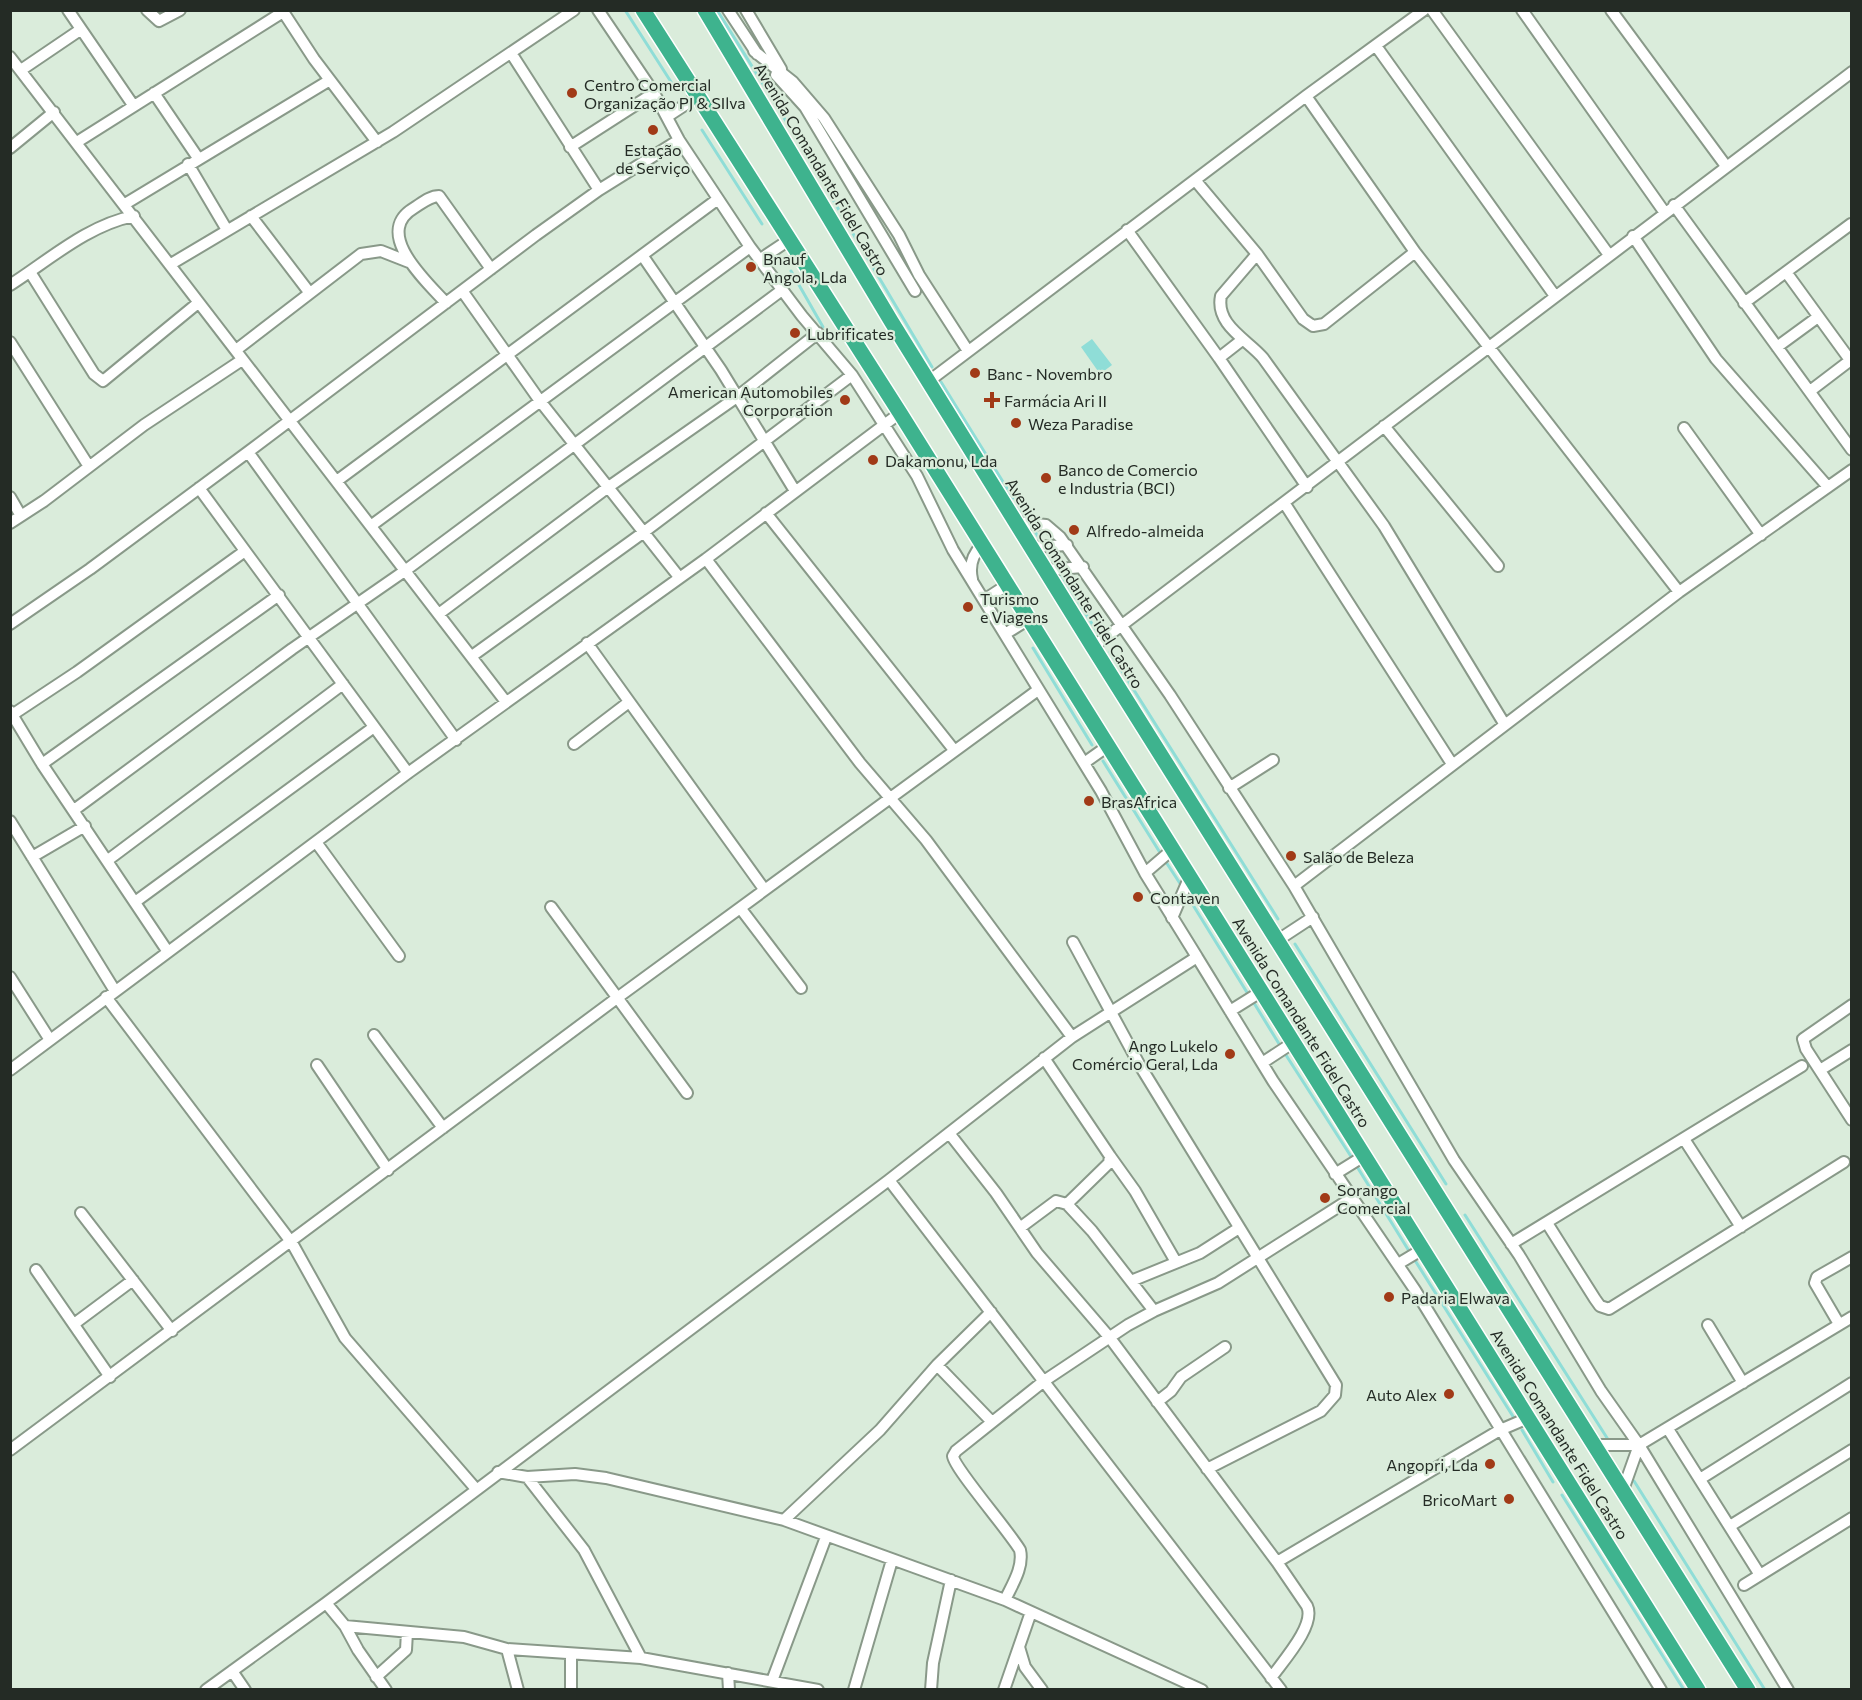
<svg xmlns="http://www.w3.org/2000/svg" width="1862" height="1700" viewBox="0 0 1862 1700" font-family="Commissioner,sans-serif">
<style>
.water{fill:#8fddd7}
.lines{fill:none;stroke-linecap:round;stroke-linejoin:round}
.stream{stroke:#8fddd7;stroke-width:3}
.minor-casing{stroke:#899989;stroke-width:14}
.highway-casing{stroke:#fff;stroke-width:18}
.minor{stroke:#fff;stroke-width:10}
.highway{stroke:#3eb38e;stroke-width:15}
.poi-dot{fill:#a13a17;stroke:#daecdb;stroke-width:2}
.labels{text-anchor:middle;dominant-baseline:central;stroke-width:4.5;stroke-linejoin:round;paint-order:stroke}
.poi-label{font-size:16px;fill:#242b25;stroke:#daecdb;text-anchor:start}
.street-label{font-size:16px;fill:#242b25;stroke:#daecdb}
</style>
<rect width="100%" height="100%" fill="#daecdb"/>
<path class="water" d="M 1092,339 L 1112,365 L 1100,374 L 1081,347 Z"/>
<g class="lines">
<path class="stream" d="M 625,10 L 673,85
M 717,10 L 794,134 L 932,367
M 702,130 L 762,224
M 791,271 L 823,327
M 941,382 L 1013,498
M 1019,507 L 1027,519
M 1032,527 L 1043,544
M 1046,550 L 1057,567
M 1060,573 L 1101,638
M 1033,648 L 1092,745
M 1110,652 L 1278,919
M 1103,761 L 1159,851
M 1166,862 L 1181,885
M 1188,897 L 1248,994
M 1295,944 L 1446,1184
M 1254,1003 L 1281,1047
M 1284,1052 L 1352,1158
M 1356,1165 L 1409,1251
M 1465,1215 L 1609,1441
M 1416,1262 L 1514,1418
M 1522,1430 L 1553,1482
M 1634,1481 L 1765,1690
M 1562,1495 L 1684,1690"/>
<defs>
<path id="minor" d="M 68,10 L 133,105
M 147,10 L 159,21 L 180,10
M 282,10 L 314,59 L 377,142
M 728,10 L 757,54
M 746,10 L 781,69
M 1432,10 L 1609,255
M 1522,10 L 1665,213
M 1611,10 L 1726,166
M 1376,46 L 1555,296
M 754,51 L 793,82 L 824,118 L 899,235 L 919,275 L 968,351
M 511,53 L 599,190
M 10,57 L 506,702
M 21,70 L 80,30
M 776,75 L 805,107 L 915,291
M 154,93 L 198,158
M 1306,96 L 1415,252 L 1679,592
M 668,116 L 697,97
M 77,142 L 283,12
M 570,147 L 654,93
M 10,148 L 54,112
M 188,164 L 227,230
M 1195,180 L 1257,254 L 1303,319 L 1313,326 L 1324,324 L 1415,252
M 125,204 L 330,80
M 1674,205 L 1852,450
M 251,216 L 309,292
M 1127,230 L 1219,358 L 1307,487
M 1633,236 L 1716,359 L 1828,487
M 1257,254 L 1221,296 C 1215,325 1248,340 1263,358 L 1384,526 L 1505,725
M 642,255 L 721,370 L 795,491
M 759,260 L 789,240
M 171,264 L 393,132 L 574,10
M 30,272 L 94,374 L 103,381 L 198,303
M 1786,272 L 1850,360
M 10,285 C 49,260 88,225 134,216
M 463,292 L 540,401 L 679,577
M 446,303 C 427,282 372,233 414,208 C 422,203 430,196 439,196 L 491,269
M 1744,303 L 1851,224
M 10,342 L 88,465
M 1777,347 L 1818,317
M 236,350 L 361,254 L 381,251 L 409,262
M 1219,358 L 1242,340
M 929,381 L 1306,96 L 1424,10
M 1810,391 L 1852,359
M 1384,426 L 1498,566
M 1684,428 L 1761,535
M 248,452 L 456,740
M 338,480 L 718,199
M 199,488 L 408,773
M 10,497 L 21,516
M 1285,504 L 1452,764
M 766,513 L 954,750
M 1016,522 L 1046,525 L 1060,537 L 1170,695 L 1294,886 L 1454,1160 L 1519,1255 L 1601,1391 L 1639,1445 L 1788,1690
M 10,523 L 44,501 L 144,425 L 242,360
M 372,525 L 750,247
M 1032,547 L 1067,545
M 706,559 L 860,763 L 926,840 L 1072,1037
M 1046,570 L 1083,567
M 972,579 C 969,566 973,554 982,545
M 984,600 L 1007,585
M 440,613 L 607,488 L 737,397 L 818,333
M 10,624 L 90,569 L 248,452 L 536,235 L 599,190 L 679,140
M 1005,634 L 1029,619
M 587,643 L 764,889
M 1093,647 L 1852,72
M 472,656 L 644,532 L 852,375
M 10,711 L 42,764 L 168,952
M 12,715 L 77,672 L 245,551
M 574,744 L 629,702
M 1084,763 L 1108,746
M 42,764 L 279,595
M 1229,788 L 1273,760
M 74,810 L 292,649 L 406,570 L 782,290
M 10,821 L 115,991
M 316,842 L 399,956
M 32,857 L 85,826
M 108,860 L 343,684
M 1145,873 L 1173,849
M 1294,886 L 1679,592 L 1852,470
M 135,902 L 374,727
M 551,907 L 687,1093
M 741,909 L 801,988
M 1172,918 L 1190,876
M 1278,940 L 1313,917
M 1073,942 L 1139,1064 L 1336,1385 L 1335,1395 L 1321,1411 L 1207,1469
M 1197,957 L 1273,1081 L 1415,1290 L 1661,1690
M 10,977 L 50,1040
M 106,997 L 292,1243 L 345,1338 L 476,1489
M 1852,1005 L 1803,1039 L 1806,1049 L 1852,1120
M 1230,1011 L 1262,991
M 374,1035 L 443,1128
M 1044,1058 L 1110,1156
M 1262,1063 L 1294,1042
M 317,1065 L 388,1170
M 10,1070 L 408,773 L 706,559 L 900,413
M 1820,1070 L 1852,1050
M 949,1133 L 996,1193 L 1037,1253 L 1110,1338 L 1277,1562 L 1307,1606 C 1316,1625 1283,1661 1271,1678
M 1684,1139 L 1741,1227
M 1335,1174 L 1364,1156
M 889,1180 L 1281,1690
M 81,1213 L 172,1331
M 1547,1223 L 1595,1299 L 1600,1306 L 1609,1309 L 1844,1162
M 1021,1227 L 1056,1201 L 1067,1204
M 1511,1244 L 1802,1066
M 1398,1264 L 1423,1249
M 36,1270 L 110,1377
M 1131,1281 L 1200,1253 L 1239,1228
M 1154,1311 L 1092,1231 L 1067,1204 L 1109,1163 L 1110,1156 L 1135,1191 L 1176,1262
M 74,1324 L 133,1280
M 1839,1324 L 1815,1283 L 1817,1277 L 1852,1257
M 1708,1325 L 1743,1383
M 937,1365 L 992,1422
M 1157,1402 L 1171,1391 L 1181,1377 L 1225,1347
M 1668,1429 L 1760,1575
M 1595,1445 L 1639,1445 L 1852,1317
M 10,1450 L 617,998 L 1038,690
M 498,1472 L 527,1477 L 575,1474 L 606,1478 L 784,1520 L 1005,1600 L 1202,1690
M 527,1477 L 584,1550 L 641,1658
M 1700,1479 L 1852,1383
M 1623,1490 L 1639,1445
M 784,1520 L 880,1430 L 937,1365 L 991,1312
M 1730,1526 L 1852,1450
M 1277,1562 L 1500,1430 L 1528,1418
M 1744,1585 L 1852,1518
M 1005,1600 C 1012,1585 1024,1567 1020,1550 C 1009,1531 954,1468 953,1456 L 956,1451 L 1044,1381 L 1128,1325 L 1154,1311 L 1218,1283 L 1352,1198
M 326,1603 L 345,1626 L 464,1637 L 507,1649 L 641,1658 L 818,1690
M 345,1626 L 358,1650 L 386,1690
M 1019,1647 L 1025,1667 L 1042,1690
M 507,1649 L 518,1690
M 571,1654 L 571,1690
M 232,1671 L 245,1690
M 728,1673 L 729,1690
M 376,1677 L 406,1650 L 407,1632
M 772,1681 L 826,1537
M 206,1690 L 326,1603 L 889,1180 L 1072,1037 L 1197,957 L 1145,873 L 1101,791 L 953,550 L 917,476 L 852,375 L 802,316 L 750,247 L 679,140 L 654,93 L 598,10
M 854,1690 L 892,1560
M 931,1690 L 933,1663 L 951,1580
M 1004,1690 L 1031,1612"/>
<path id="highway" d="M 643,10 L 900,413 L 1698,1690
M 705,10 L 891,321 L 1093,647 L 1748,1690"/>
</defs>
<use href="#minor" class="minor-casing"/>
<use href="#highway" class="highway-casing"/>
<use href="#minor" class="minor"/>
<use href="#highway" class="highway"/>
</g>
<g class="poi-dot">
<circle cx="572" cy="93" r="6"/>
<circle cx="653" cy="130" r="6"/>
<circle cx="751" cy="267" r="6"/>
<circle cx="795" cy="333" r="6"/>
<circle cx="975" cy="373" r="6"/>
<circle cx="845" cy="400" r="6"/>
<path d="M989 391h6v6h6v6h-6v6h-6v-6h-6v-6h6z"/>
<circle cx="1016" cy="423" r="6"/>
<circle cx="873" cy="460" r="6"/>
<circle cx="1046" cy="478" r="6"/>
<circle cx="1074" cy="530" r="6"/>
<circle cx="968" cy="607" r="6"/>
<circle cx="1089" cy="801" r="6"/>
<circle cx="1291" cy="856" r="6"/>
<circle cx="1138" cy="897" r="6"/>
<circle cx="1230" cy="1054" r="6"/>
<circle cx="1325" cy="1198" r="6"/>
<circle cx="1389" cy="1297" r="6"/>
<circle cx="1449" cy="1394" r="6"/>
<circle cx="1490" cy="1464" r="6"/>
<circle cx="1509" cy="1499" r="6"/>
</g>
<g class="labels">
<g class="poi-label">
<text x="584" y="84">Centro Comercial<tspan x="584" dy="18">Organização PJ &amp; SIlva</tspan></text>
<text x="653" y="149" text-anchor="middle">Estação<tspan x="653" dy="18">de Serviço</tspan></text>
<text x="763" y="258">Bnauf<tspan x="763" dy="18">Angola, Lda</tspan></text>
<text x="807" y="333">Lubrificates</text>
<text x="987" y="373">Banc - Novembro</text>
<text x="833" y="391" text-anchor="end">American Automobiles<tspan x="833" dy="18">Corporation</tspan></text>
<text x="1004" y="400">Farmácia Ari II</text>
<text x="1028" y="423">Weza Paradise</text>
<text x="885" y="460">Dakamonu, Lda</text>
<text x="1058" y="469">Banco de Comercio<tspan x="1058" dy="18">e Industria (BCI)</tspan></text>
<text x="1086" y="530">Alfredo-almeida</text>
<text x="980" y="598">Turismo<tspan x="980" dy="18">e Viagens</tspan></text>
<text x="1101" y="801">BrasAfrica</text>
<text x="1303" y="856">Salão de Beleza</text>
<text x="1150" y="897">Contaven</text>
<text x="1218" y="1045" text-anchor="end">Ango Lukelo<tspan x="1218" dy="18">Comércio Geral, Lda</tspan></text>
<text x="1337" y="1189">Sorango<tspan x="1337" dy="18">Comercial</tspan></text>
<text x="1401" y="1297">Padaria Elwava</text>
<text x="1437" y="1394" text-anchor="end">Auto Alex</text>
<text x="1478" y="1464" text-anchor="end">Angopri, Lda</text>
<text x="1497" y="1499" text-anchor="end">BricoMart</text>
</g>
<g class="street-label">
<text transform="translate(822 169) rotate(59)">Avenida Comandante Fidel Castro</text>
<text transform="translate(1075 583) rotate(58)">Avenida Comandante Fidel Castro</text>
<text transform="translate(1302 1022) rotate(58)">Avenida Comandante Fidel Castro</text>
<text transform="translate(1560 1434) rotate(58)">Avenida Comandante Fidel Castro</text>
</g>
</g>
<rect width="1862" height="1700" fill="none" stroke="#242b25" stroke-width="24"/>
</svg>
